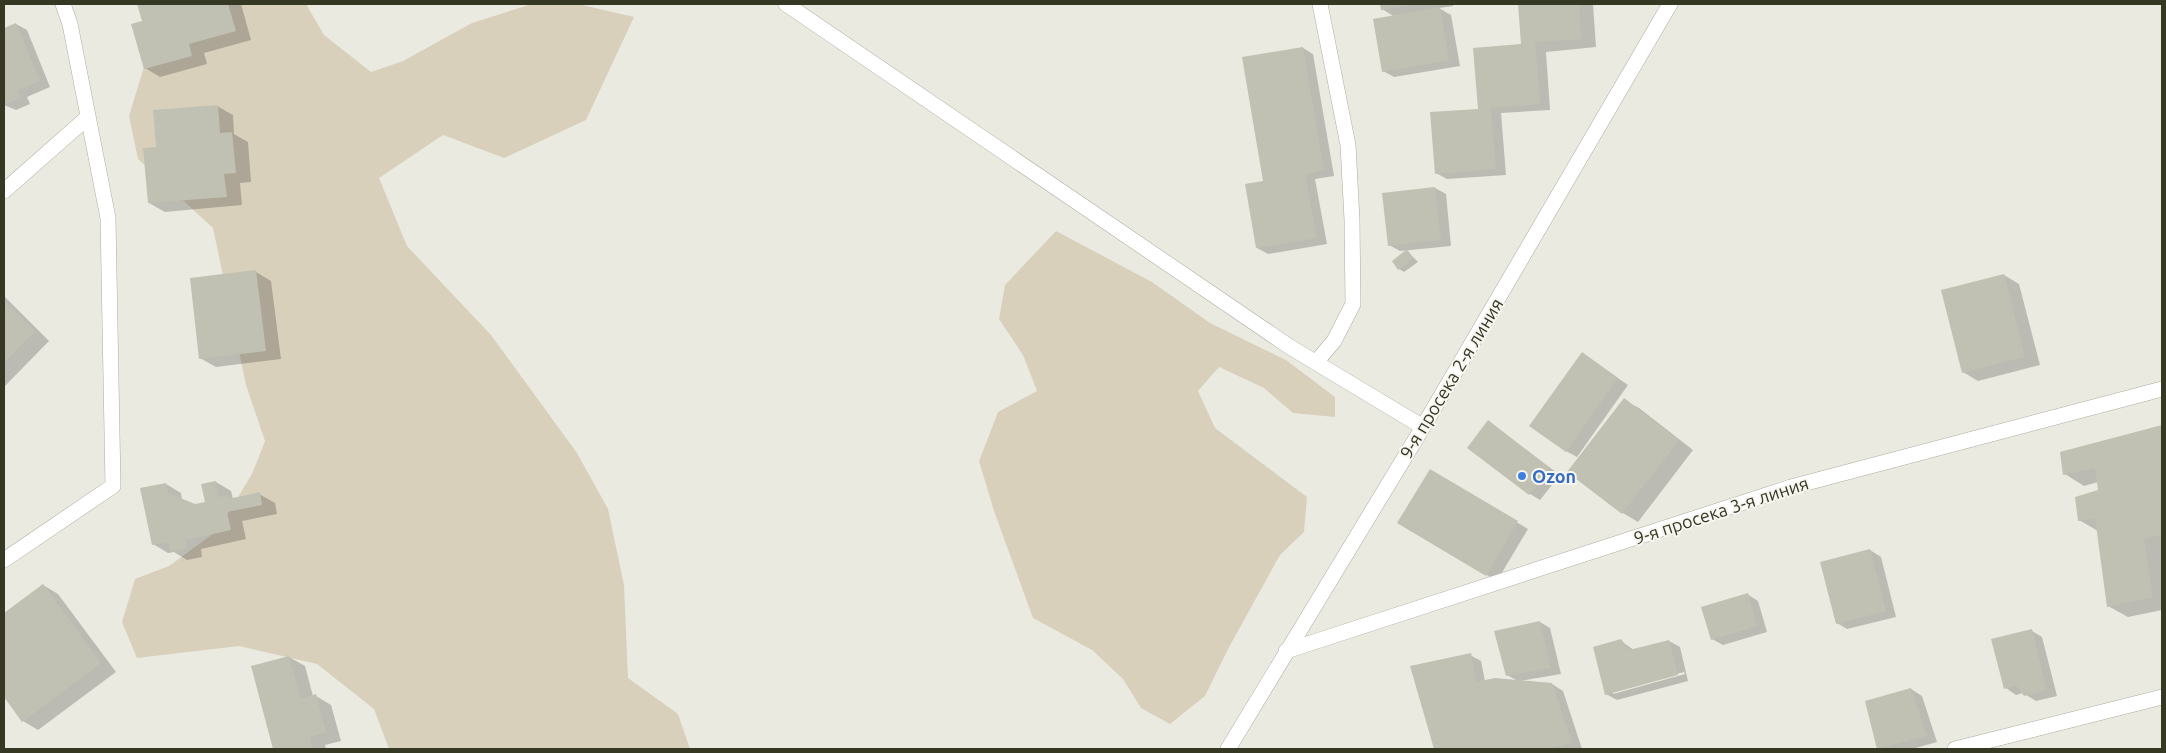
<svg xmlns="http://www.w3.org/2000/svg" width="2166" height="753" viewBox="0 0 2166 753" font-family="Ubuntu,sans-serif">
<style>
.green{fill:#d9d0bc}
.shadow{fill:#0003;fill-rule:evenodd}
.building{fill:#c0c1b3}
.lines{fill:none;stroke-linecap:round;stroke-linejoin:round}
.service-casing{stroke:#acada0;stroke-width:16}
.minor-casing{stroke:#acada0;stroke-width:16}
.service{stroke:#fff;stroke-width:15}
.minor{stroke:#fff;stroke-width:15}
.shop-dot{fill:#3f7fe0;stroke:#f7f6f1;stroke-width:2}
.labels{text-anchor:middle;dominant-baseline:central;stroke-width:4;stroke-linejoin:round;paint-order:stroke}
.street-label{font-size:18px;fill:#353823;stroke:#f7f6f1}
.shop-label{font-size:18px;font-weight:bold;fill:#366cbe;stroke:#f7f6f1;text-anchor:start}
</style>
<rect width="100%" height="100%" fill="#eaeae1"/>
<path class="green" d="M 176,4 L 306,4 L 324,35 L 371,72 L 403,61 L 472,23 L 532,4 L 578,4 L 634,17 L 586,120 L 504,158 L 443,135 L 379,178 L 407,246 L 491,335 L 577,453 L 608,509 L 624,585 L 628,678 L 678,714 L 690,749 L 389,749 L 374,709 L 317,664 L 239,646 L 137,658 L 122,622 L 135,579 L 169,566 L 217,531 L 252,474 L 265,441 L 246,385 L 213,228 L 138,159 L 129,116 L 154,34 Z
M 1056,231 L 1152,282 L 1210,323 L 1286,360 L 1335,397 L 1335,417 L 1293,413 L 1264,388 L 1219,367 L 1198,391 L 1215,428 L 1307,497 L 1304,532 L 1280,555 L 1228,649 L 1205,696 L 1170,724 L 1141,708 L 1123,679 L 1092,650 L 1033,618 L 994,511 L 979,461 L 998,412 L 1037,391 L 1023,355 L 999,319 L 1005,285 Z"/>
<path class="shadow" d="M 139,4 L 241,4 L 251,40 L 204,53 L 207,64 L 160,77 L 145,68 L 144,22 Z
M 1381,4 L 1453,4 L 1453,6 L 1439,8 L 1451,15 L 1460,66 L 1394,77 L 1383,71 L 1395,17 L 1382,9 Z
M 1520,4 L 1593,4 L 1596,47 L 1546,52 L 1550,110 L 1501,113 L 1506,175 L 1447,179 L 1436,173 L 1523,45 Z
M 16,24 L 27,30 L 50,87 L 27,97 L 30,104 L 16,110 L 4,105 L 4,29 Z
M 1303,48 L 1313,54 L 1334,176 L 1315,179 L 1327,244 L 1268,254 L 1257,248 L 1265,182 Z
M 217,106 L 233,115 L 234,134 L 248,142 L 251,182 L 240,183 L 242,205 L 165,212 L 149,203 L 157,148 Z
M 1435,188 L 1446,194 L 1451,246 L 1400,251 L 1389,245 Z
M 1407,251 L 1418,262 L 1404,272 L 1399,269 Z
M 256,272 L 271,281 L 281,359 L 216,367 L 200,358 Z
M 2004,275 L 2019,284 L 2040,365 L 1978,381 L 1963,372 Z
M 4,296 L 49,341 L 4,387 Z
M 1583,354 L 1628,385 L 1577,457 L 1566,451 Z
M 1624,400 L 1639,408 L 1693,450 L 1638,522 L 1623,513 L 1569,472 Z
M 1488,422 L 1560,475 L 1540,500 L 1530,494 Z
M 2162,426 L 2162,610 L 2128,617 L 2108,606 L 2098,531 L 2079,520 L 2099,491 L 2098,482 L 2084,486 L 2065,474 L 2061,452 Z
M 1430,471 L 1528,529 L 1497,581 L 1399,523 Z
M 216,482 L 231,491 L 233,499 L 259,494 L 275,503 L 277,514 L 242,521 L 246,539 L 201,549 L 202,557 L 187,560 L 174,552 L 168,553 L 153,544 L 166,484 L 181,493 L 182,500 L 195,505 L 206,503 Z
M 1870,550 L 1881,557 L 1896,617 L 1847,629 L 1837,623 Z
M 43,585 L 58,594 L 116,672 L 38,730 L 23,721 L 4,695 L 4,615 Z
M 1747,594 L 1758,601 L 1767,632 L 1723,645 L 1712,639 Z
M 1540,622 L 1550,628 L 1561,674 L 1520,681 L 1552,684 L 1563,691 L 1582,749 L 1435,749 L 1412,667 L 1470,655 L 1481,661 L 1485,681 L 1518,681 L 1507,675 Z
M 2032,631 L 2042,637 L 2057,696 L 2036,701 L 2023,693 L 2016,695 L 2006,688 Z
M 1621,641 L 1634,650 L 1669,641 L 1680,647 L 1688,681 L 1617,700 L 1606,694 ZM 1684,672 L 1685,674 L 1613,694 L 1613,691 Z
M 289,657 L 305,666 L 313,696 L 316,696 L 331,705 L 341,741 L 325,745 L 326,749 L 274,749 L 252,667 Z
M 1911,689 L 1922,696 L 1937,742 L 1912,749 L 1879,749 L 1867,702 Z"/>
<path class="building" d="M 137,4 L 228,4 L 236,31 L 189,44 L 192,56 L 144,69 L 131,24 L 142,21 Z
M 1380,4 L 1413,4 L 1413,5 L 1381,10 Z
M 1518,4 L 1579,4 L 1581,39 L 1535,42 L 1540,104 L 1491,108 L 1496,169 L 1435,174 L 1430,112 L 1478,109 L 1473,48 L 1521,44 Z
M 1440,7 L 1449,60 L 1382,72 L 1373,19 Z
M 16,23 L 40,81 L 17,90 L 20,98 L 4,105 L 4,28 Z
M 1303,47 L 1324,170 L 1305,174 L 1317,238 L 1256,248 L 1245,184 L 1263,181 L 1242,57 Z
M 218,105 L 220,133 L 232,132 L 236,173 L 224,174 L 227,197 L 148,203 L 143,148 L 156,147 L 153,110 Z
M 1435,187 L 1441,240 L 1388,246 L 1382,193 Z
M 1407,249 L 1413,258 L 1398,270 L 1392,261 Z
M 256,270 L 266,351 L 199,359 L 190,278 Z
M 2004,274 L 2025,357 L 1962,373 L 1941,290 Z
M 4,301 L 35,331 L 4,363 Z
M 1582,352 L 1618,378 L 1566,452 L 1529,426 Z
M 1624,398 L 1679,440 L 1622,514 L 1567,472 Z
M 1488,420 L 1550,468 L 1529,495 L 1467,448 Z
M 2162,425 L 2162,535 L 2144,539 L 2153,597 L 2107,607 L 2095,518 L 2078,521 L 2075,497 L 2098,490 L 2095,468 L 2063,475 L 2060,452 Z
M 1430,469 L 1518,521 L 1486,576 L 1397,523 Z
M 216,481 L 219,497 L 228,496 L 228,499 L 260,492 L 262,505 L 227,512 L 231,530 L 185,540 L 187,548 L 170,552 L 169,542 L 152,545 L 140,488 L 166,483 L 168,493 L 195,504 L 205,502 L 201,484 Z
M 1870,549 L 1886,611 L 1836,624 L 1820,562 Z
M 43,584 L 101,663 L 22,722 L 4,697 L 4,613 Z
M 1748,593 L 1757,626 L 1711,640 L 1701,607 Z
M 1540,621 L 1551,668 L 1506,676 L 1494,631 Z
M 2032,629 L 2047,690 L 2024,696 L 2017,686 L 2004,689 L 1991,639 Z
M 1621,639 L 1629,650 L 1669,640 L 1678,675 L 1605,695 L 1593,647 Z
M 1471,653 L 1476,682 L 1495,678 L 1552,683 L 1572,743 L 1547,749 L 1434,749 L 1410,666 Z
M 289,656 L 301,699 L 316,694 L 326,732 L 310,737 L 313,749 L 273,749 L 251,666 Z
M 1911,688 L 1927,736 L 1877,749 L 1865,701 Z"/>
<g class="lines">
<defs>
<path id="service" d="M 1317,361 L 1334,341 L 1353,304 L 1352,220 L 1348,145 L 1320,4
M 1955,749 L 2162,697"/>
<path id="minor" d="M 786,4 L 1290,347 L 1423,427
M 4,191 L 88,117
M 4,560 L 113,486 L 108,218 L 70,24 L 63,4
M 1286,651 L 1791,487 L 2162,389
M 1228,749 L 1423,427 L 1670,4"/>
</defs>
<use href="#service" class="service-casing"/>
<use href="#minor" class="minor-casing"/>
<use href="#service" class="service"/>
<use href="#minor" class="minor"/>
</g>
<circle class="shop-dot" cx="1522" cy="476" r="5"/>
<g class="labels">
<g class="street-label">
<text transform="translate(1451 378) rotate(-59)">9-я просека 2-я линия</text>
<text transform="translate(1721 510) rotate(-18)">9-я просека 3-я линия</text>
</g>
<g class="shop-label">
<text x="1532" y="476">Ozon</text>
</g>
</g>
<rect width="2166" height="753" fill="none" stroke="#353823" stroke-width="10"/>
</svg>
